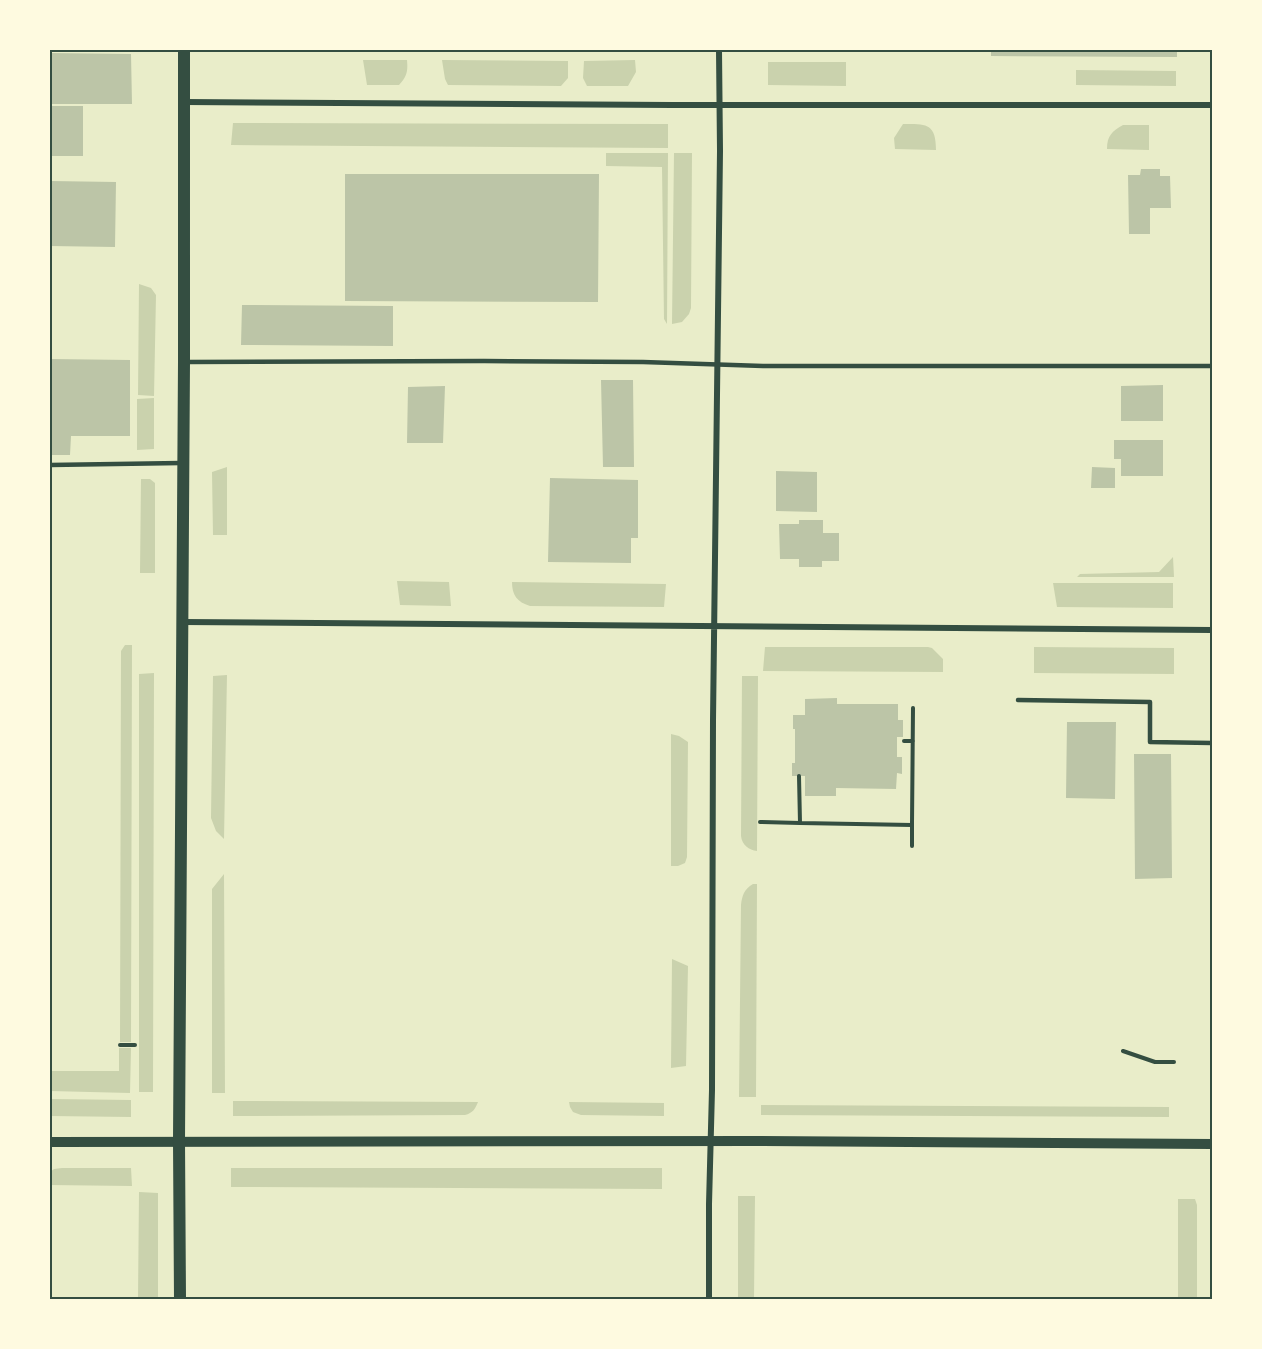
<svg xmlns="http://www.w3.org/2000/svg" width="1262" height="1349" viewBox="0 0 1262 1349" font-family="Jost,sans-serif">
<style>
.green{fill:#cad2ad}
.building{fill:#bcc5a7}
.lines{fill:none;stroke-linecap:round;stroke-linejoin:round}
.path{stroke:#344e41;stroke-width:4}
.service{stroke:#344e41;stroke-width:4.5}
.minor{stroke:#344e41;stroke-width:6}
.tertiary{stroke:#344e41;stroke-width:10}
.secondary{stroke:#344e41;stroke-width:12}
.neatline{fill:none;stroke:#344e41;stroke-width:2}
</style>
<rect width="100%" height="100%" fill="#e9edc9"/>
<path class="green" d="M 363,60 L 407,60 C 408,71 407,77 399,85 L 367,85 Z
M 442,60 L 568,61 L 568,78 L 561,86 L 448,85 L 445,79 Z
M 635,60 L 636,72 L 628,86 L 587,86 L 583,78 L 584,61 Z
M 768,62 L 846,62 L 846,86 L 768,85 Z
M 1076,70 L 1176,71 L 1176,86 L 1076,85 Z
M 233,123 L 668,124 L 668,148 L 231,145 Z
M 903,124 C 926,124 936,123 936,150 L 895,149 L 894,138 Z
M 1123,125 L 1149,125 L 1149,150 L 1107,149 C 1107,136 1112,131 1123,125 Z
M 606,153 L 668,153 L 667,324 L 664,319 L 662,167 L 606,166 Z
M 674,153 L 692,153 L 691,308 L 689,314 L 682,322 L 672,324 Z
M 139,284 L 151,288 L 156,295 L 154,396 L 138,395 Z
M 154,398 L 154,449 L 137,450 L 137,399 Z
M 227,467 L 227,535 L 213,535 L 212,472 Z
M 141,479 L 150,479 L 155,483 L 155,573 L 140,573 Z
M 1173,557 L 1174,577 L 1077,577 L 1080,574 L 1159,572 Z
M 397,581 L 449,582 L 451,606 L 400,605 Z
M 512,582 L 666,584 L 664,607 L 530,606 C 517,602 512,595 512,582 Z
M 1053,583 L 1173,583 L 1173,608 L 1057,607 Z
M 125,645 L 132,645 L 131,1042 L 120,1042 L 121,651 Z
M 765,647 L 928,647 L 932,648 L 943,659 L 943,672 L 763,671 Z
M 1034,647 L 1174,648 L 1174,674 L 1034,673 Z
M 154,673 L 153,1092 L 139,1092 L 139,674 Z
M 227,675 L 224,839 L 216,831 L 211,818 L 213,676 Z
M 742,676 L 758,676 L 757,851 C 749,850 742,845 741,836 Z
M 671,734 L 679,736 L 688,742 L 687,857 L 685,863 L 678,866 L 671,866 Z
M 224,874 L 225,1093 L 212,1093 L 212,889 Z
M 753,884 L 757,884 L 756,1097 L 739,1097 L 741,905 C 742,896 744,889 753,884 Z
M 672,959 L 688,966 L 686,1066 L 671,1068 Z
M 119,1048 L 131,1048 L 130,1093 L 50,1091 L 50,1071 L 119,1071 Z
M 50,1099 L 131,1100 L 131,1117 L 50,1116 Z
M 233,1101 L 478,1102 C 475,1109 473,1113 465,1115 L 233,1116 Z
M 569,1102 L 664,1103 L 664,1116 L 581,1115 L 573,1112 L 570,1107 Z
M 761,1105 L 1169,1107 L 1169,1117 L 761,1115 Z
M 62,1168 L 131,1168 L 132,1186 L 50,1185 L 50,1172 L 54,1169 Z
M 231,1168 L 662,1168 L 662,1189 L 231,1187 Z
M 139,1192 L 158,1193 L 158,1299 L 138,1299 Z
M 738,1196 L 755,1196 L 754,1299 L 738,1299 Z
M 1178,1199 L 1195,1199 L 1197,1205 L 1197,1299 L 1178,1299 Z"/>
<path class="building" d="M 991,50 L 1177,50 L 1177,57 L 991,56 Z
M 50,53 L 131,54 L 132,104 L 50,104 Z
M 50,106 L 83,106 L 83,156 L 50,156 Z
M 1141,169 L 1160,169 L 1160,176 L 1170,176 L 1171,208 L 1150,208 L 1150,234 L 1129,234 L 1128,175 L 1140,175 Z
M 345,174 L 599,174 L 598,302 L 345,301 Z
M 50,181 L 116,182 L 115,247 L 50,246 Z
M 242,305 L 393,306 L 393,346 L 241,345 Z
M 50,359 L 130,360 L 130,436 L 71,436 L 70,455 L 50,455 Z
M 601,380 L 633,380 L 634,467 L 603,467 Z
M 1163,385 L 1163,421 L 1121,421 L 1121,386 Z
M 445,386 L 443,443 L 407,443 L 408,387 Z
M 1114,440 L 1163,440 L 1163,476 L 1121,476 L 1121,459 L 1114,459 Z
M 1092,467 L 1115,468 L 1115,488 L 1091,488 Z
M 776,471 L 817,472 L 817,512 L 776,511 Z
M 550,478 L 638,480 L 638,538 L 631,538 L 631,563 L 548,562 Z
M 799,520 L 823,520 L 823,533 L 839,533 L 839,561 L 822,561 L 822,567 L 799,567 L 799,559 L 780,559 L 779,524 L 799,524 Z
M 837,698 L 837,704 L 898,704 L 898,720 L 903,720 L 903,737 L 897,737 L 897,757 L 902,757 L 902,774 L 897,773 L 896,789 L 836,788 L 836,796 L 805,796 L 805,776 L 792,776 L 792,763 L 795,763 L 795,729 L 793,729 L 793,715 L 805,715 L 805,699 Z
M 1067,722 L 1116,722 L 1115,799 L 1066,798 Z
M 1134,754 L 1171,754 L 1172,878 L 1135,879 Z"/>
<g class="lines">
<path class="path" d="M 904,741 L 913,741
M 760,822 L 800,823 L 799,776
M 800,823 L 912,825 L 913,708
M 912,825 L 912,846
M 120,1045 L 135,1045
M 1123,1051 L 1155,1062 L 1174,1062"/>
<path class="service" d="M 187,362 L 484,361 L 643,362 L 763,366 L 1212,366
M 50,465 L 181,463
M 1018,700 L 1150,702 L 1150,742 L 1212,743"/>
<path class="minor" d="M 185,102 L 672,105 L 1212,105
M 183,622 L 1212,630
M 709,1300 L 709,1204 L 712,1090 L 713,720 L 720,151 L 719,50"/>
<path class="tertiary" d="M 50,1142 L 758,1141 L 1212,1144"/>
<path class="secondary" d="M 180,1300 L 179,1141 L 184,362 L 184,50"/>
</g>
<rect width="1262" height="1349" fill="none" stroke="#fefae0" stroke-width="102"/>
<rect x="51" y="51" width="1160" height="1247" class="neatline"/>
</svg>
